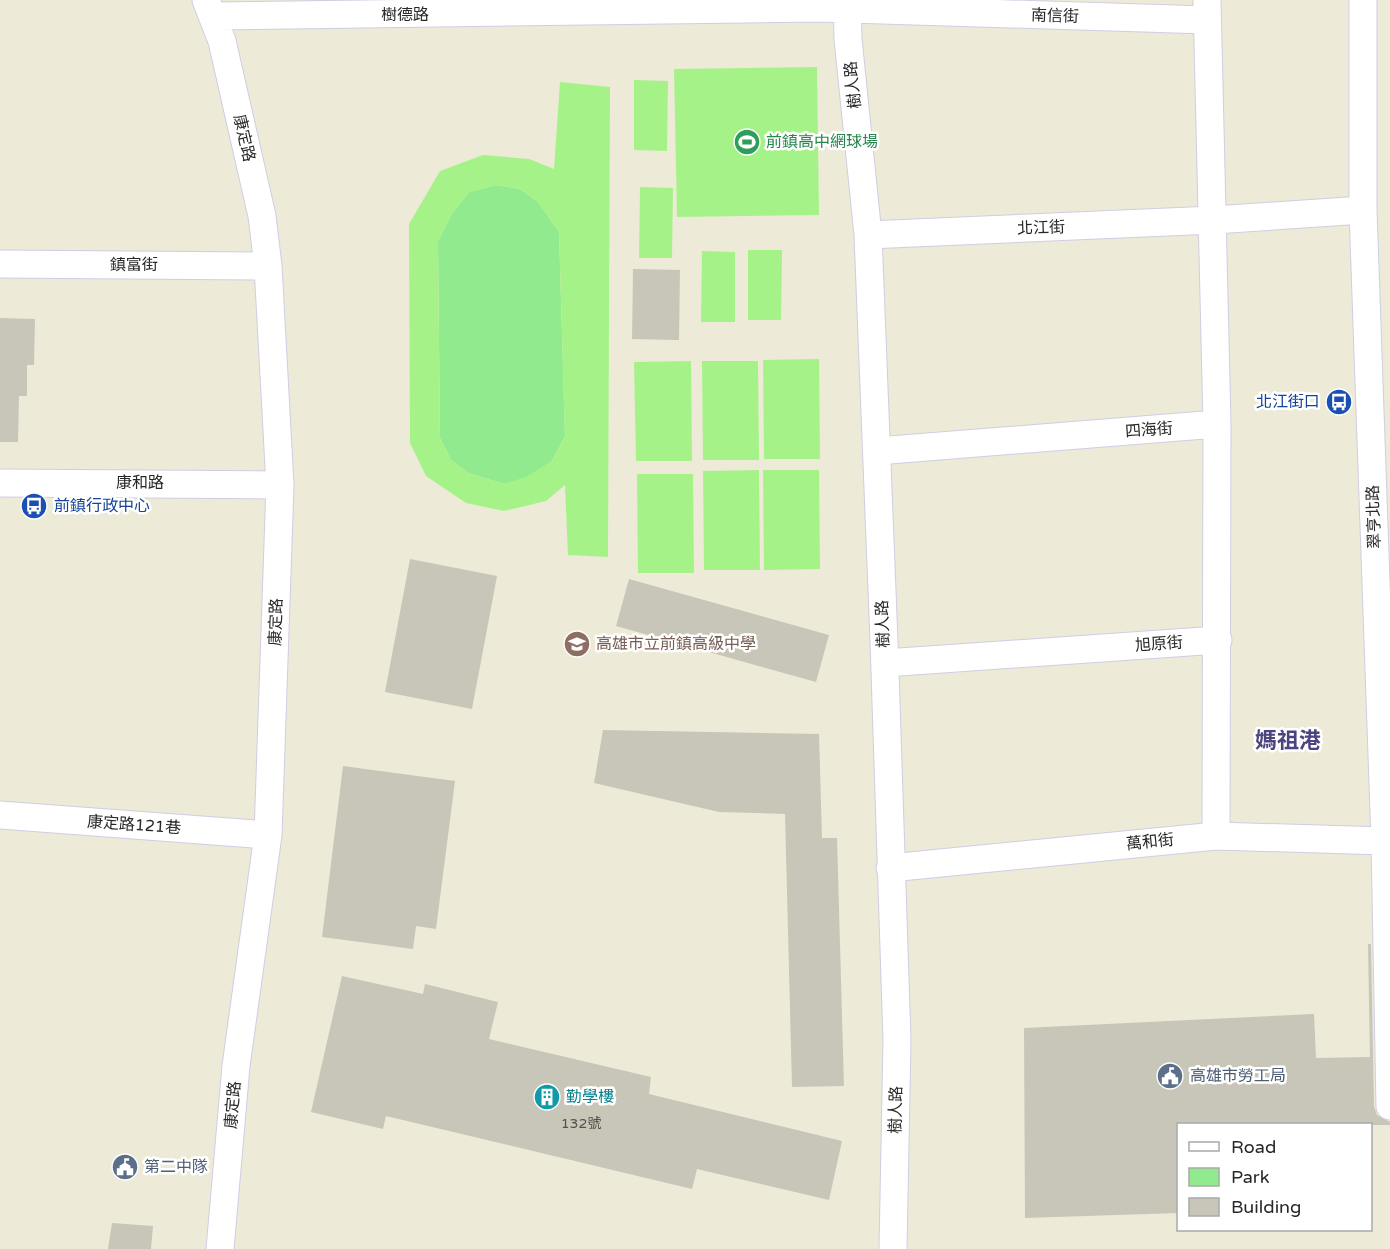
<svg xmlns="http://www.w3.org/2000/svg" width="1390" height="1249" viewBox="0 0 1390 1249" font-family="'Varela Round','Noto Sans TC',sans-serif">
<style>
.green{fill:#91ea8e}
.pitch{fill:#a5f388;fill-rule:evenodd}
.building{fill:#c8c6b8}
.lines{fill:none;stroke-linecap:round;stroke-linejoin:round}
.minor-casing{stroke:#d0cde4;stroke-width:29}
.minor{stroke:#fff;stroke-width:27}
.labels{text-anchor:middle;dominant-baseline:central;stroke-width:5;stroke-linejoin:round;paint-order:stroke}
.number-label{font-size:14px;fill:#50504c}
.street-label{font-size:16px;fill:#282828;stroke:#fff}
.leisure-label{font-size:16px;fill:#27864d;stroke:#fff;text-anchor:start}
.transit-label{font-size:16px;fill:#164399;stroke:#fff;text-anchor:end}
.education-label{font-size:16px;fill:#785e54;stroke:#fff;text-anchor:start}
.service-label{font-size:16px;fill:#4e5e75;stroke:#fff;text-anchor:start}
.culture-label{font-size:16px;fill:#0d838f;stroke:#fff;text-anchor:start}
.district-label{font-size:22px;font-weight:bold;fill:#4b447e;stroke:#fff}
</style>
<rect width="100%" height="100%" fill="#edead8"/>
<path class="green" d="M 496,185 L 520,189 L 538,202 L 559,232 L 565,436 L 552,461 L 526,478 L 504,484 L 468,473 L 451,460 L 440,438 L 438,241 L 451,215 L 469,192 Z"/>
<path class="pitch" d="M 817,67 L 819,215 L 677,217 L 674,69 Z
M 634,80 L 668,81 L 667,151 L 634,150 Z
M 560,82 L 610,87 L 608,557 L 568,555 L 565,485 L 546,501 L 504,511 L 466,503 L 426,476 L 410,443 L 409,224 L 440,171 L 483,155 L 529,159 L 554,169 ZM 496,185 L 520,189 L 538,202 L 559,232 L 565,436 L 552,461 L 526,477 L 504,484 L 468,473 L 451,460 L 440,438 L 438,241 L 451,215 L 469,192 Z
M 640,187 L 673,188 L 672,258 L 639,258 Z
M 748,250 L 782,250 L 781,320 L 748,320 Z
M 702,251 L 735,252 L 735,322 L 701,322 Z
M 819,359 L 820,459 L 764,459 L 763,360 Z
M 691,361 L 692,461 L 636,461 L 634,362 Z
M 702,361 L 758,361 L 759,460 L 703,460 Z
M 759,470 L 760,570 L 704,570 L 703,471 Z
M 763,470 L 819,470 L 820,569 L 764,570 Z
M 637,474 L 693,474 L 694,573 L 638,573 Z"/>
<path class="building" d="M 633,269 L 680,270 L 679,340 L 632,339 Z
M 0,318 L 35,319 L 34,365 L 27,365 L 27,396 L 19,396 L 18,442 L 0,442 Z
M 410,559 L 497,576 L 472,709 L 385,692 Z
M 629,579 L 829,635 L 816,682 L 616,626 Z
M 603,730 L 819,734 L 822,838 L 837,838 L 844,1086 L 792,1087 L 785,814 L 719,812 L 594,783 Z
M 343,766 L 455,781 L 436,929 L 416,926 L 413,949 L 322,937 Z
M 1368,944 L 1371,944 L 1374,1106 L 1377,1115 L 1390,1122 L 1390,1125 L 1179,1125 L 1179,1213 L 1025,1218 L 1024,1028 L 1314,1014 L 1316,1058 L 1370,1057 Z
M 342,976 L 423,994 L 425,984 L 498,1002 L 489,1039 L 651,1077 L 649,1094 L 842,1141 L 829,1200 L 697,1169 L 692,1189 L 386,1116 L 383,1129 L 311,1112 Z
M 112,1223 L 153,1226 L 151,1249 L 108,1249 Z"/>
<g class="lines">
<defs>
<path id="minor" d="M 206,0 L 222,41 L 262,216 L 268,266 L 280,485 L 268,835 L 236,1066 L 220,1249
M 847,0 L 848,39 L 868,235 L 884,641 L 897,1040 L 893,1249
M 1207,0 L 1217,424 L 1216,836
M 1363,0 L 1363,210 L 1385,841 L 1390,1106
M 214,16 L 818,8 L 1207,20
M 868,235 L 1214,220 L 1363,210
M 0,264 L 268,266
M 877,451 L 1217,424
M 0,483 L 280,485
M 885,663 L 1218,640
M 0,815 L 268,835
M 890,868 L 1216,836 L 1385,841"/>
</defs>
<use href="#minor" class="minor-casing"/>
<use href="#minor" class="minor"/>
</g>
<defs>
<symbol id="stadium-disc" viewBox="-11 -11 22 22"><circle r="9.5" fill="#2e9e5b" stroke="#fff"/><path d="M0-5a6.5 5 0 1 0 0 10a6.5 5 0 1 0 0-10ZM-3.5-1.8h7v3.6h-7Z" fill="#fff"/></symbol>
<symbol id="bus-disc" viewBox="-11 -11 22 22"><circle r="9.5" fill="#1a4fb4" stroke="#fff"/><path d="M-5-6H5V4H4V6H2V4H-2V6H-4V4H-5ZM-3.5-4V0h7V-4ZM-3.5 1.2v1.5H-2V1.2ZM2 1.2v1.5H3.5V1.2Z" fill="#fff"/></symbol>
<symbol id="school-disc" viewBox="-11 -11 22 22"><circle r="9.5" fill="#8d6e63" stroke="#fff"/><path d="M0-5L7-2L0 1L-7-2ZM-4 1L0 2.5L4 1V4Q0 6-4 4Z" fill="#fff"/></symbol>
<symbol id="civic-disc" viewBox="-11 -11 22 22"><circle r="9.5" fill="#5c6f8a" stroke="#fff"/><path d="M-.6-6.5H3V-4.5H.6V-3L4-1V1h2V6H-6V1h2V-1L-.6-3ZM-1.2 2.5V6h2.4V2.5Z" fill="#fff"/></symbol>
<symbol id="building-disc" viewBox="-11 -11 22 22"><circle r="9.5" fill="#0f9aa8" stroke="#fff"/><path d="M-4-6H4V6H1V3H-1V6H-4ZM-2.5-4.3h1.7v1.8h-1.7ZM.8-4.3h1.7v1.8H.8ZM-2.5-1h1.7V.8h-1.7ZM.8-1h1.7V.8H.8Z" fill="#fff"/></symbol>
</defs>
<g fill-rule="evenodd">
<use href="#stadium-disc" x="732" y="127" width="30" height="30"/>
<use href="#bus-disc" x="1324" y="387" width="30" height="30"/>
<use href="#bus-disc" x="19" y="491" width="30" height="30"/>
<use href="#school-disc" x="562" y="629" width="30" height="30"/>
<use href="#civic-disc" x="1155" y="1061" width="30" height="30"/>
<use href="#building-disc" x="532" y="1082" width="30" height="30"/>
<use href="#civic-disc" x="110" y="1152" width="30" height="30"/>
</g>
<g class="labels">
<g class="number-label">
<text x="581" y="1123">132號</text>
</g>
<g class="street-label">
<text x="405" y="15">樹德路</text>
<text transform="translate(1055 16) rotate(2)">南信街</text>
<text transform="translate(853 85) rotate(-96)">樹人路</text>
<text transform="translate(244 138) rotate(77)">康定路</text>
<text transform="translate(1041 228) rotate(-2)">北江街</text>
<text x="134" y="265">鎮富街</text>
<text transform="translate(1149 430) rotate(-4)">四海街</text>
<text x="140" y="483">康和路</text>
<text transform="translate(1374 517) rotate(-92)">翠亨北路</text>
<text transform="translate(276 622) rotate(-88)">康定路</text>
<text transform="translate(883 624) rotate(-92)">樹人路</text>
<text transform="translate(1159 644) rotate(-4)">旭原街</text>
<text transform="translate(134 825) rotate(4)">康定路121巷</text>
<text transform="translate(1150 842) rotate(-6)">萬和街</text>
<text transform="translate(233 1105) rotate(-85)">康定路</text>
<text transform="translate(896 1110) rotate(-89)">樹人路</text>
</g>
<g class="leisure-label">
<text x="766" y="142">前鎮高中網球場</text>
</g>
<g class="transit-label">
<text x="1320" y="402">北江街口</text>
<text x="54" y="506" text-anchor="start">前鎮行政中心</text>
</g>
<g class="education-label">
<text x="596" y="644">高雄市立前鎮高級中學</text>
</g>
<g class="service-label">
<text x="1190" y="1076">高雄市勞工局</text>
<text x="144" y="1167">第二中隊</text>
</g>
<g class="culture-label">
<text x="566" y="1097">勤學樓</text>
</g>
<g class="district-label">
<text x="1288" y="741">媽祖港</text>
</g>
</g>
<rect x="1177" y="1123" width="195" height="108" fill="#ffffff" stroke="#a9a9a9" stroke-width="1.5"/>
<rect x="1189" y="1142" width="30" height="9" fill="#ffffff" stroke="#a9a9a9" stroke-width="1.5"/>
<text x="1231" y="1153" font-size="18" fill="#282828">Road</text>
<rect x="1189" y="1168" width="30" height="18" fill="#91ea8e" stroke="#a9a9a9" stroke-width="1.5"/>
<text x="1231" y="1183" font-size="18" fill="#282828">Park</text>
<rect x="1189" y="1198" width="30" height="18" fill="#c8c6b8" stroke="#a9a9a9" stroke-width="1.5"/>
<text x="1231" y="1213" font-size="18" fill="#282828">Building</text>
</svg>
